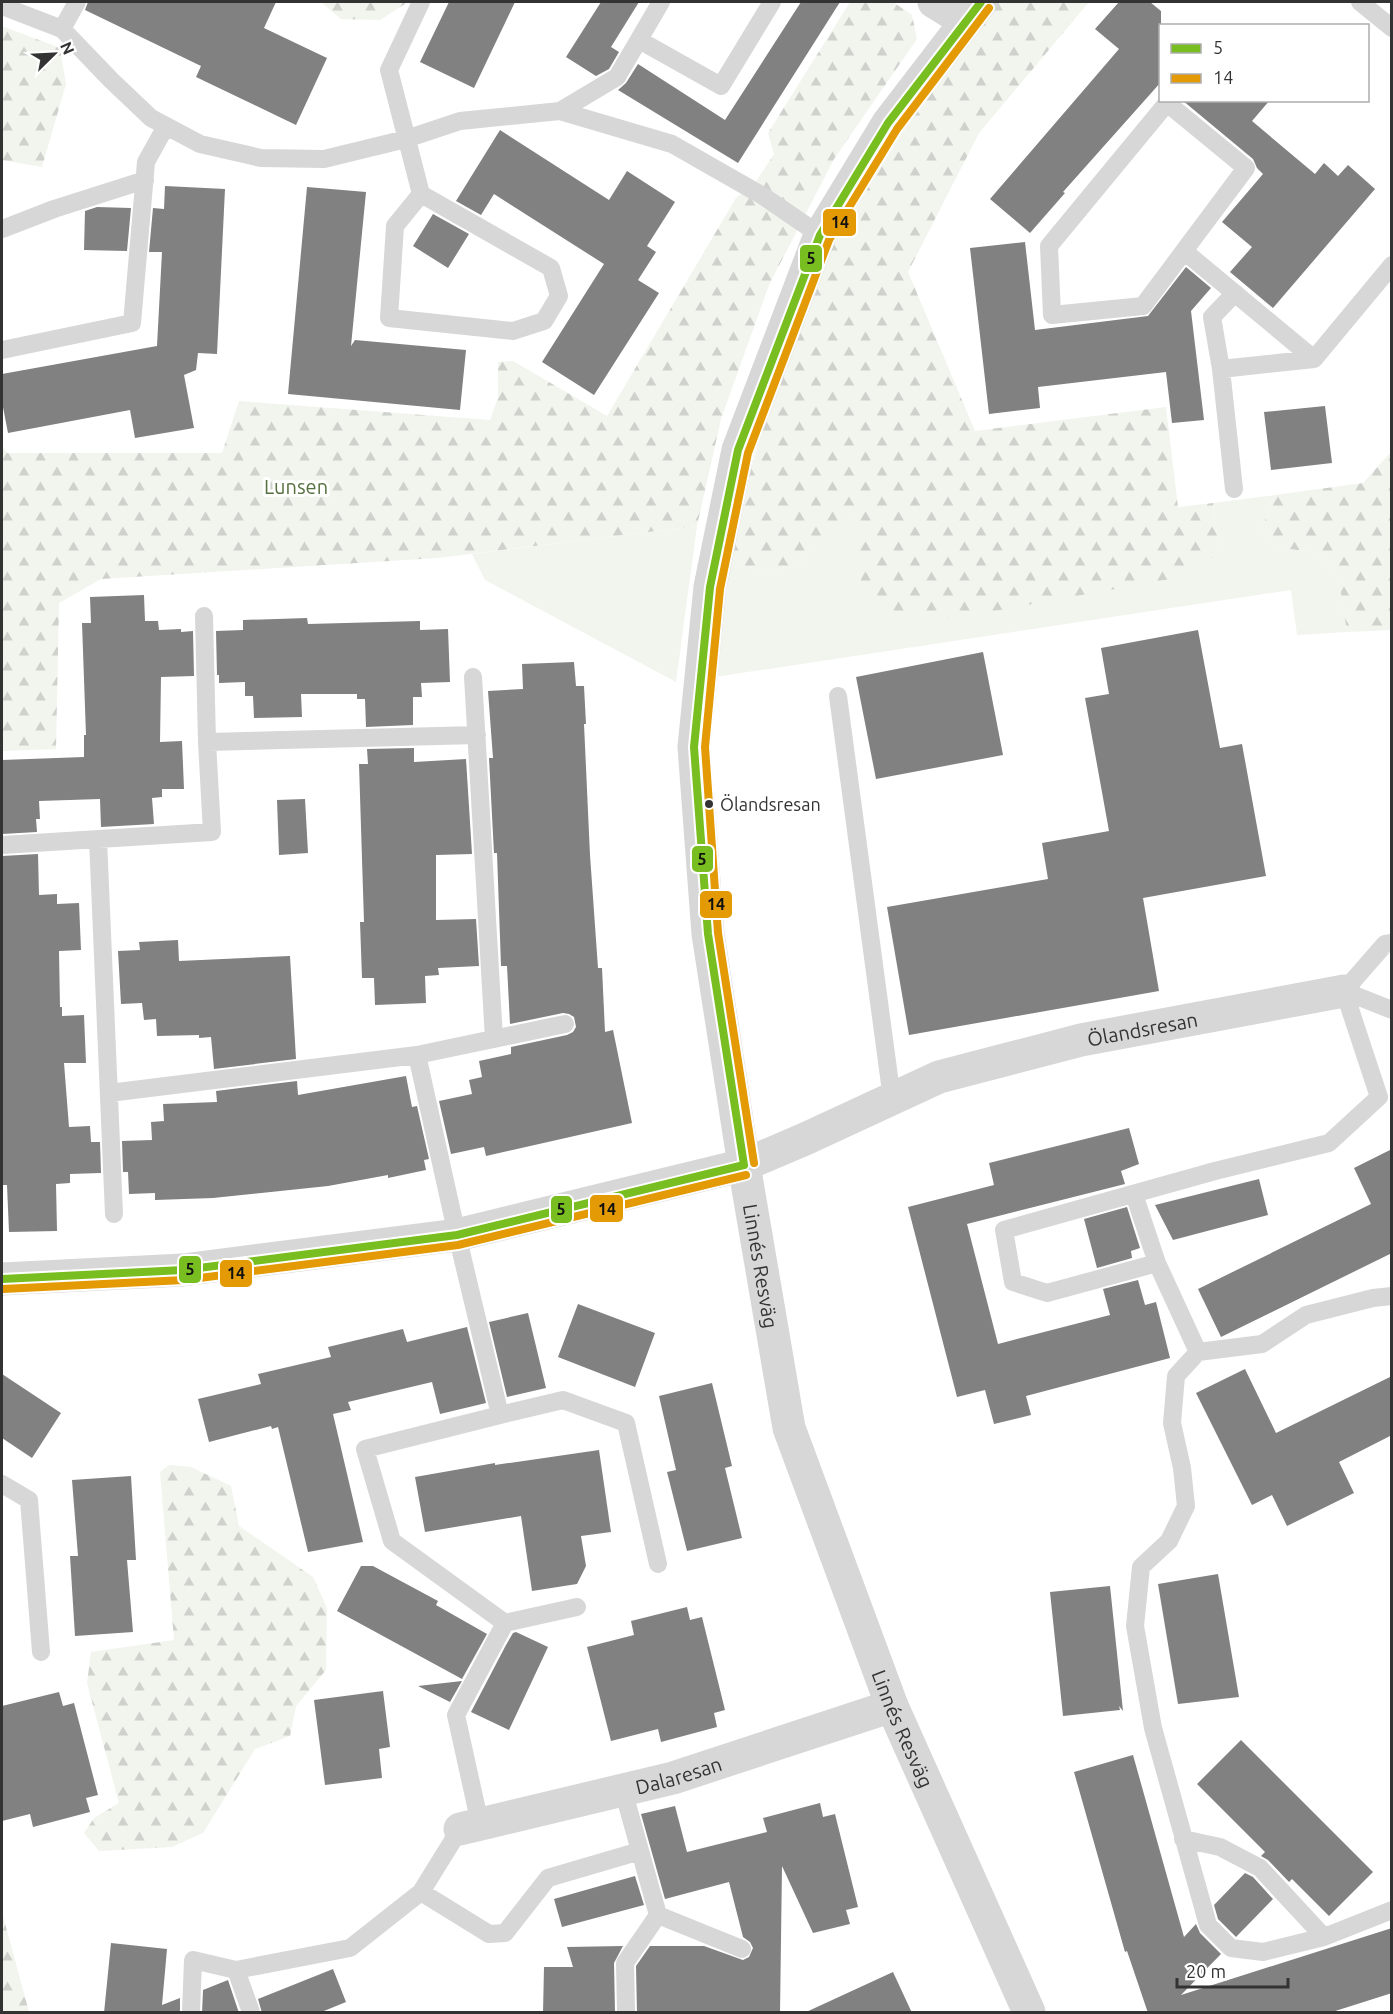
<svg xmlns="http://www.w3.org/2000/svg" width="1393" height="2014" viewBox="0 0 1393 2014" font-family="Ubuntu,sans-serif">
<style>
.grass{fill:#f1f5ed}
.forest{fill:url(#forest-firs)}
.building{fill:#818181}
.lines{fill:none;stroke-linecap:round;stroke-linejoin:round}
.lane{stroke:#d7d7d7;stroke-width:18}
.street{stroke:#d7d7d7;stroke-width:33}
.bus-1-casing{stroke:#fff;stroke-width:12}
.bus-2-casing{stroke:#fff;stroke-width:12}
.bus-1{stroke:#78be20;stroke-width:8}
.bus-2{stroke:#e39a05;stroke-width:8}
.bus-dot{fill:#333;stroke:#fff;stroke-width:2}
.labels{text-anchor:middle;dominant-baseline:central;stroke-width:6;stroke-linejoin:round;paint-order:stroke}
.bus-label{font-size:18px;fill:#333;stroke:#fff;text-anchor:start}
.park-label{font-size:20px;fill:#56703f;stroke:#fff}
.street-label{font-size:20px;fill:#333;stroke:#fff}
.line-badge{stroke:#fff;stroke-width:2}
.pale-badge-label{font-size:16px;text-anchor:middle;font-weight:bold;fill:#111}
</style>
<defs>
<pattern id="forest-firs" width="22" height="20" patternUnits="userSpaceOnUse" patternTransform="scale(1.5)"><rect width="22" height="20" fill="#f1f5ed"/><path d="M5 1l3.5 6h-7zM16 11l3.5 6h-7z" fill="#cfd2cc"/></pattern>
</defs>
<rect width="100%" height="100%" fill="#fff"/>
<path class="grass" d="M 1275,495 L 1262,528 L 1275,547 L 1319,553 L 1339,581 L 1347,632 L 1297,635 L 1291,590 L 715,677 L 730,564 L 771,571 L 803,562 L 833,522 L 854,514 L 1219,552 L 1213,503 Z
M 697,526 L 676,682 L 485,580 L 472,554 Z"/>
<path class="forest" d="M 321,2 L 408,2 L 380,20 L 341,19 Z
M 850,2 L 893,2 L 912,15 L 917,39 L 834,159 L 769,285 L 721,419 L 697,526 L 438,558 L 101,579 L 59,603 L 56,749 L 2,751 L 2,446 L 7,453 L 222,453 L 239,401 L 490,420 L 498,398 L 498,362 L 513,361 L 607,416 L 736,198 L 755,183 L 774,154 L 768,133 Z
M 994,2 L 1089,2 L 979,133 L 908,272 L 975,431 L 1166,407 L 1178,507 L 1213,503 L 1219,552 L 1187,576 L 956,618 L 895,612 L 862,588 L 854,514 L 833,523 L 803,562 L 771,571 L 730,564 L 745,489 L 777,382 L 815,284 L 858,193 Z
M 2,26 L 60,48 L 66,84 L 42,167 L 2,160 Z
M 1391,452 L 1391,630 L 1347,632 L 1339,581 L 1319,553 L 1275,547 L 1262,528 L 1275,495 L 1363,483 Z
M 169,1465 L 191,1467 L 231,1486 L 239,1526 L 313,1577 L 327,1608 L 326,1670 L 296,1706 L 290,1736 L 255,1749 L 203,1833 L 172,1847 L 99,1851 L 84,1833 L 94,1818 L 119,1803 L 87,1683 L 91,1652 L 174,1640 L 160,1472 Z
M 2,1911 L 2,1912 L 29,2012 L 2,2012 Z"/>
<path class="building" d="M 88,2 L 276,2 L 264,28 L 327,58 L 296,125 L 196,77 L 201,66 L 85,10 Z
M 449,2 L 515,2 L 474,88 L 420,62 Z
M 601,2 L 639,2 L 611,47 L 619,52 L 609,69 L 596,76 L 566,57 Z
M 801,2 L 840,2 L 738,163 L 618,90 L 626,83 L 638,64 L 725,120 Z
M 1119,2 L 1150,2 L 1161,11 L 1161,82 L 1063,192 L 1065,193 L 1030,233 L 990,199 L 1119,49 L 1095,29 Z
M 1182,100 L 1270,100 L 1252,121 L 1315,174 L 1324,163 L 1338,176 L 1348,165 L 1375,189 L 1273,308 L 1230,272 L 1252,247 L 1222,222 L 1263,174 L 1257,168 L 1253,159 Z
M 500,130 L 609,200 L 627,171 L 675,202 L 647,246 L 656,252 L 638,280 L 659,293 L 594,395 L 542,362 L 604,264 L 494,194 L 481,215 L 456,201 Z
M 165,186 L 225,189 L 217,354 L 198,353 L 196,370 L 184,375 L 194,428 L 135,438 L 130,410 L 8,433 L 2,402 L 2,374 L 157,346 L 162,252 L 149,252 L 153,208 L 164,209 Z
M 307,187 L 366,192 L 351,346 L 355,340 L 466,350 L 460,410 L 288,394 Z
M 97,207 L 131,208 L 127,251 L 84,250 L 85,211 Z
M 433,214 L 469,234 L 448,268 L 413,246 Z
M 1025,242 L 1035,330 L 1148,316 L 1186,267 L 1211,288 L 1191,311 L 1204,420 L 1172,423 L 1166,372 L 1038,387 L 1040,408 L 989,414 L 970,248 Z
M 1325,406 L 1332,463 L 1271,470 L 1264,412 Z
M 144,595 L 145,621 L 158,621 L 159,630 L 181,629 L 181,632 L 193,631 L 194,676 L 161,677 L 160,742 L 182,741 L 184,789 L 162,789 L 162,797 L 152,798 L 154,824 L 101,827 L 100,799 L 39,801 L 40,819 L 36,819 L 37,832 L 2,834 L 2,760 L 84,757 L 84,735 L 86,735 L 82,623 L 91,623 L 90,597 Z
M 307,618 L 308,624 L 420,621 L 420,630 L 448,629 L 450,682 L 421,683 L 422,697 L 413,697 L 413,725 L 366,727 L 365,699 L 357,699 L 357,694 L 301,694 L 302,717 L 254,718 L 253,696 L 245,696 L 245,682 L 219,683 L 219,675 L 217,675 L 216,631 L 243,630 L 243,620 Z
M 1198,630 L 1220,748 L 1242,744 L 1266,876 L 1143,898 L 1159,991 L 909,1035 L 887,907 L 1048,879 L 1042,843 L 1109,831 L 1085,698 L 1109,694 L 1101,648 Z
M 983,652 L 1003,755 L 876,779 L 856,677 Z
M 574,662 L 576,686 L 584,686 L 586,724 L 584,724 L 590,855 L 598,968 L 602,968 L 605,1032 L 613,1030 L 632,1123 L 486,1156 L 484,1147 L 451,1154 L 439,1101 L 472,1094 L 469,1080 L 482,1077 L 479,1061 L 511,1054 L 511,1047 L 567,1035 L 573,1032 L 576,1027 L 574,1017 L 569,1014 L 563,1013 L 510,1024 L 507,966 L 501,966 L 497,853 L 494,853 L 489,758 L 493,758 L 488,691 L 523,689 L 522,664 Z
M 414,748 L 414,762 L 466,759 L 472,854 L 436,855 L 436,920 L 476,919 L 479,966 L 438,968 L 439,975 L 425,976 L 426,1003 L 375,1005 L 374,978 L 362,978 L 360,922 L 364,922 L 359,764 L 368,764 L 367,749 Z
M 305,799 L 308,853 L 279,855 L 277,800 Z
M 38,854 L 39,895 L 57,894 L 57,904 L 79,903 L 81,950 L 59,951 L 60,1007 L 62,1007 L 62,1016 L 84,1015 L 86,1063 L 64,1063 L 69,1127 L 90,1126 L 91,1142 L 100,1142 L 101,1173 L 70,1174 L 70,1183 L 56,1184 L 57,1231 L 9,1232 L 7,1185 L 2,1185 L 2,856 Z
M 178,940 L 179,961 L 290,956 L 296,1059 L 214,1069 L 211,1037 L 199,1038 L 199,1035 L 157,1036 L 156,1019 L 144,1020 L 142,1003 L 121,1004 L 118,951 L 140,950 L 139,942 Z
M 406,1076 L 412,1107 L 417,1106 L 429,1159 L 424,1160 L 426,1170 L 388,1178 L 388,1175 L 328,1186 L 213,1198 L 155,1200 L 155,1193 L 129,1194 L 128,1172 L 123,1172 L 122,1141 L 152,1140 L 151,1122 L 164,1121 L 163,1104 L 217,1102 L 216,1091 L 297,1081 L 298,1095 Z
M 1129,1128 L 1139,1164 L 1121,1171 L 1125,1184 L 967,1224 L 998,1344 L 1110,1315 L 1103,1289 L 1138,1280 L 1145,1305 L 1156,1302 L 1170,1358 L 1026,1396 L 1031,1415 L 994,1424 L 985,1390 L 957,1397 L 908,1207 L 994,1185 L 989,1163 Z
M 1392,1149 L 1392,1253 L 1221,1337 L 1198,1289 L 1371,1204 L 1354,1168 Z
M 1259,1179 L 1268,1215 L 1173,1240 L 1155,1205 Z
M 1127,1207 L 1140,1248 L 1131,1251 L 1132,1258 L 1097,1268 L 1084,1219 Z
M 578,1304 L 655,1333 L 635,1387 L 558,1357 Z
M 528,1313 L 546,1388 L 507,1397 L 489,1322 Z
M 467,1327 L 486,1403 L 440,1414 L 432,1382 L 348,1402 L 351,1410 L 333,1414 L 363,1542 L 308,1552 L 278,1427 L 272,1429 L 271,1426 L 209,1442 L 198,1399 L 261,1384 L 258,1374 L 331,1357 L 328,1347 L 403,1329 L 407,1342 Z
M 1245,1369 L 1276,1433 L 1392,1376 L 1392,1435 L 1339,1462 L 1354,1493 L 1287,1526 L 1272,1495 L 1252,1505 L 1196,1393 Z
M 2,1374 L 61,1413 L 32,1458 L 2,1438 Z
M 712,1383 L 732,1466 L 725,1468 L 742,1538 L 687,1551 L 667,1472 L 676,1470 L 659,1396 Z
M 599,1450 L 611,1532 L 581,1536 L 586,1566 L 577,1584 L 532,1591 L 521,1516 L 425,1532 L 415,1477 L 495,1463 L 495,1465 Z
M 131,1476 L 136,1560 L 127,1560 L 133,1632 L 75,1636 L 70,1556 L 78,1556 L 72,1480 Z
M 361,1566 L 373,1566 L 438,1601 L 436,1605 L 487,1634 L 462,1679 L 337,1611 Z
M 1218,1574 L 1239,1697 L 1178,1704 L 1158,1584 Z
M 1110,1586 L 1123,1711 L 1119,1706 L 1120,1710 L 1063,1716 L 1050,1592 Z
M 687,1607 L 690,1620 L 702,1617 L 725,1710 L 714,1713 L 717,1727 L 661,1742 L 658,1729 L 611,1741 L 587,1647 L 634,1635 L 631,1621 Z
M 516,1632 L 548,1647 L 509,1730 L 471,1712 L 506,1645 L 513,1633 Z
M 462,1681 L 450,1702 L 418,1686 Z
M 383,1691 L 390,1747 L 379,1749 L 382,1778 L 325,1785 L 314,1700 Z
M 59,1692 L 63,1706 L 74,1703 L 98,1795 L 86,1798 L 90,1812 L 33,1827 L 30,1814 L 2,1821 L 2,1706 Z
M 1241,1740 L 1373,1872 L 1329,1916 L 1292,1879 L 1289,1882 L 1268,1860 L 1261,1856 L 1265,1852 L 1197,1784 Z
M 1133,1755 L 1184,1937 L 1196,1924 L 1200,1933 L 1221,1954 L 1181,1995 L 1392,1928 L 1392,1993 L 1329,2013 L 1148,2013 L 1127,1951 L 1125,1952 L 1074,1772 Z
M 820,1803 L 823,1817 L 835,1814 L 858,1907 L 846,1910 L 850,1924 L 813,1933 L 782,1866 L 780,2013 L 637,2013 L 636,1966 L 650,1946 L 704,1946 L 743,1960 L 749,1957 L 753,1948 L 750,1942 L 743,1937 L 729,1882 L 665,1899 L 641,1814 L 675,1806 L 687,1852 L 767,1832 L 763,1818 Z
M 1245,1873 L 1253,1877 L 1273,1899 L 1236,1937 L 1218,1919 L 1214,1905 Z
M 635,1876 L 644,1905 L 562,1927 L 554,1899 Z
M 111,1943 L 167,1949 L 162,2005 L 180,1998 L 180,2013 L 104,2013 Z
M 623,1946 L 614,1963 L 615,2013 L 543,2013 L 544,1967 L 573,1967 L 567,1947 Z
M 333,1969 L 346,2002 L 319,2013 L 262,2013 L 258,1999 Z
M 893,1972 L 912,2013 L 804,2013 Z
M 228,1980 L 239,2013 L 202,2013 L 203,1990 Z"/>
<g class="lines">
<path class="lane" d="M 1360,2 L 1392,28
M 2,6 L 62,29 L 111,80 L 151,118 L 200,144 L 261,158 L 324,159 L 406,139 L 460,121 L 560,111 L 617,77 L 661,2
M 62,29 L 77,2
M 639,40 L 721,86 L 772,2
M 560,111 L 672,144 L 763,196 L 820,235
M 421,194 L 395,226 L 389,318 L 513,331 L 544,321 L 559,296 L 551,268 L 421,194 L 389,70 L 421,2
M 2,229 L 54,209 L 145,180
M 1184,251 L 1143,306 L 1052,315 L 1049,246 L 1167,103 L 1246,168 L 1184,251 L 1314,359
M 2,350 L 132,323 L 146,162 L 166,126
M 1221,369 L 1314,359 L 1392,265
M 1234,489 L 1221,369 L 1212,317 L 1235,293
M 473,677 L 494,1039
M 838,696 L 892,1099
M 207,742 L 477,735
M 98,839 L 114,1214
M 2,845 L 212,832 L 207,742 L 204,616
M 1344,991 L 1385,944 L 1392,943
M 1344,991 L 1392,1010
M 565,1024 L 417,1055 L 457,1235 L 500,1415 L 365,1449 L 392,1541 L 505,1623 L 577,1607
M 109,1093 L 417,1055
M 1134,1194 L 1157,1263 L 1198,1352
M 1157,1263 L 1047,1293 L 1013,1282 L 1004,1230 L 1215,1171 L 1329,1143 L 1379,1097 L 1344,991
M 1392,1296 L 1373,1298 L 1306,1315 L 1262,1344 L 1198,1352 L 1176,1376 L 1172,1423 L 1182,1468 L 1186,1506 L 1169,1541 L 1141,1567 L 1135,1626 L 1153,1728 L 1208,1925 L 1231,1948 L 1263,1952 L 1324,1937 L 1392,1910
M 500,1415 L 563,1400 L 626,1423 L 658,1564
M 2,1484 L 29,1500 L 41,1652
M 623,1790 L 658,1915 L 625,1963 L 626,2012
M 480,1824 L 456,1715 L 505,1623
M 1183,1839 L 1220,1847 L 1260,1868 L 1324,1937
M 421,1892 L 489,1934 L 505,1933 L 548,1878 L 640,1851
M 658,1915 L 742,1949
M 191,2012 L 193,1960 L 236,1970
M 251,2012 L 236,1970 L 350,1948 L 421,1892 L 460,1829"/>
<g class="street">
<path d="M 934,2 L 965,21"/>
<path id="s1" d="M 981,2 L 888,123 L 820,235 L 738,450 L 710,587 L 694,747 L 708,934 L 744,1165 L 789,1428 L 892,1706 L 1029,2012"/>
<path id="s2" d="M 2,1279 L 183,1270 L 457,1235 L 744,1165 L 805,1139 L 939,1077 L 1081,1040 L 1344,991"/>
<path id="s3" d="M 460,1829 L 673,1778 L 892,1706"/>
</g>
<defs>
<path id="bus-1" d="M 744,1165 L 708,934 L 694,747 L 710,587 L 738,450 L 820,235 L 888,123 L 981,2
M 2,1279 L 183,1270 L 457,1235 L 744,1165"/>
<path id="bus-2" d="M 754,1163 L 718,933 L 705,747 L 720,589 L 748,453 L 829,240 L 897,129 L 989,8
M 3,1289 L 184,1280 L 458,1245 L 746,1175"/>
</defs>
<use href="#bus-1" class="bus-1-casing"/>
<use href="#bus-2" class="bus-2-casing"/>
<use href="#bus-1" class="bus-1"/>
<use href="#bus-2" class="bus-2"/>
</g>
<circle class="bus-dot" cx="709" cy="804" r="5"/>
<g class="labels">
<g class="bus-label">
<text x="720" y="804">Ölandsresan</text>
</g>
<g class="park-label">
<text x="296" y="486">Lunsen</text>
</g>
<g class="street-label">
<text stroke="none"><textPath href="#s2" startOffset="1176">Ölandsresan</textPath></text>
<text stroke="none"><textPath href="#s1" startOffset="1338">Linnés Resväg</textPath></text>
<text stroke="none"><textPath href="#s1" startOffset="1824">Linnés Resväg</textPath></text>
<text stroke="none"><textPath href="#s3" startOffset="225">Dalaresan</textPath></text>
</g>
</g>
<g class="line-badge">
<rect x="822" y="208" width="35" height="29" rx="6" fill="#e39a05"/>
<rect x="799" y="244" width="24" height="29" rx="6" fill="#78be20"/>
<rect x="691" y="845" width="23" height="28" rx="6" fill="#78be20"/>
<rect x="699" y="890" width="34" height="29" rx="6" fill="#e39a05"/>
<rect x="589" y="1194" width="35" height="29" rx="6" fill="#e39a05"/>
<rect x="550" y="1195" width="23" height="29" rx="6" fill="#78be20"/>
<rect x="178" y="1255" width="24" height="29" rx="6" fill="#78be20"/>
<rect x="219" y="1259" width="34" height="29" rx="6" fill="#e39a05"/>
</g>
<g class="pale-badge-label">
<text x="840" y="228">14</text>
<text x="811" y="264">5</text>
<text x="702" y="865">5</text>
<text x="716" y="910">14</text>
<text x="607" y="1215">14</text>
<text x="561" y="1215">5</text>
<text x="190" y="1275">5</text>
<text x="236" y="1279">14</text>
</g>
<rect width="1393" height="2014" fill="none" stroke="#333333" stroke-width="6"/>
<rect x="1159" y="24" width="210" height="78" fill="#ffffff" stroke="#adadad" stroke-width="1.5"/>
<rect x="1171" y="44" width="30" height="9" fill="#78be20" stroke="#adadad" stroke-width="1.5"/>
<text x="1213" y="54" font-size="18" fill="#333333">5</text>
<rect x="1171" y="74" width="30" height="9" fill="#e39a05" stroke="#adadad" stroke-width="1.5"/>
<text x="1213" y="84" font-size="18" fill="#333333">14</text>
<g transform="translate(54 54) rotate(66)" stroke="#ffffff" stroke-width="4.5" paint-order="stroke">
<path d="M0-4.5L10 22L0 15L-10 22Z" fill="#333333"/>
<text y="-9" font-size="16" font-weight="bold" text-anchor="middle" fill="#333333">N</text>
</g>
<path d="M1177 1978v9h111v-9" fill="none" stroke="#333333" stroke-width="3"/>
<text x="1186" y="1978" font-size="18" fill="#333333" stroke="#ffffff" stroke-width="4.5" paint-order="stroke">20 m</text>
</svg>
